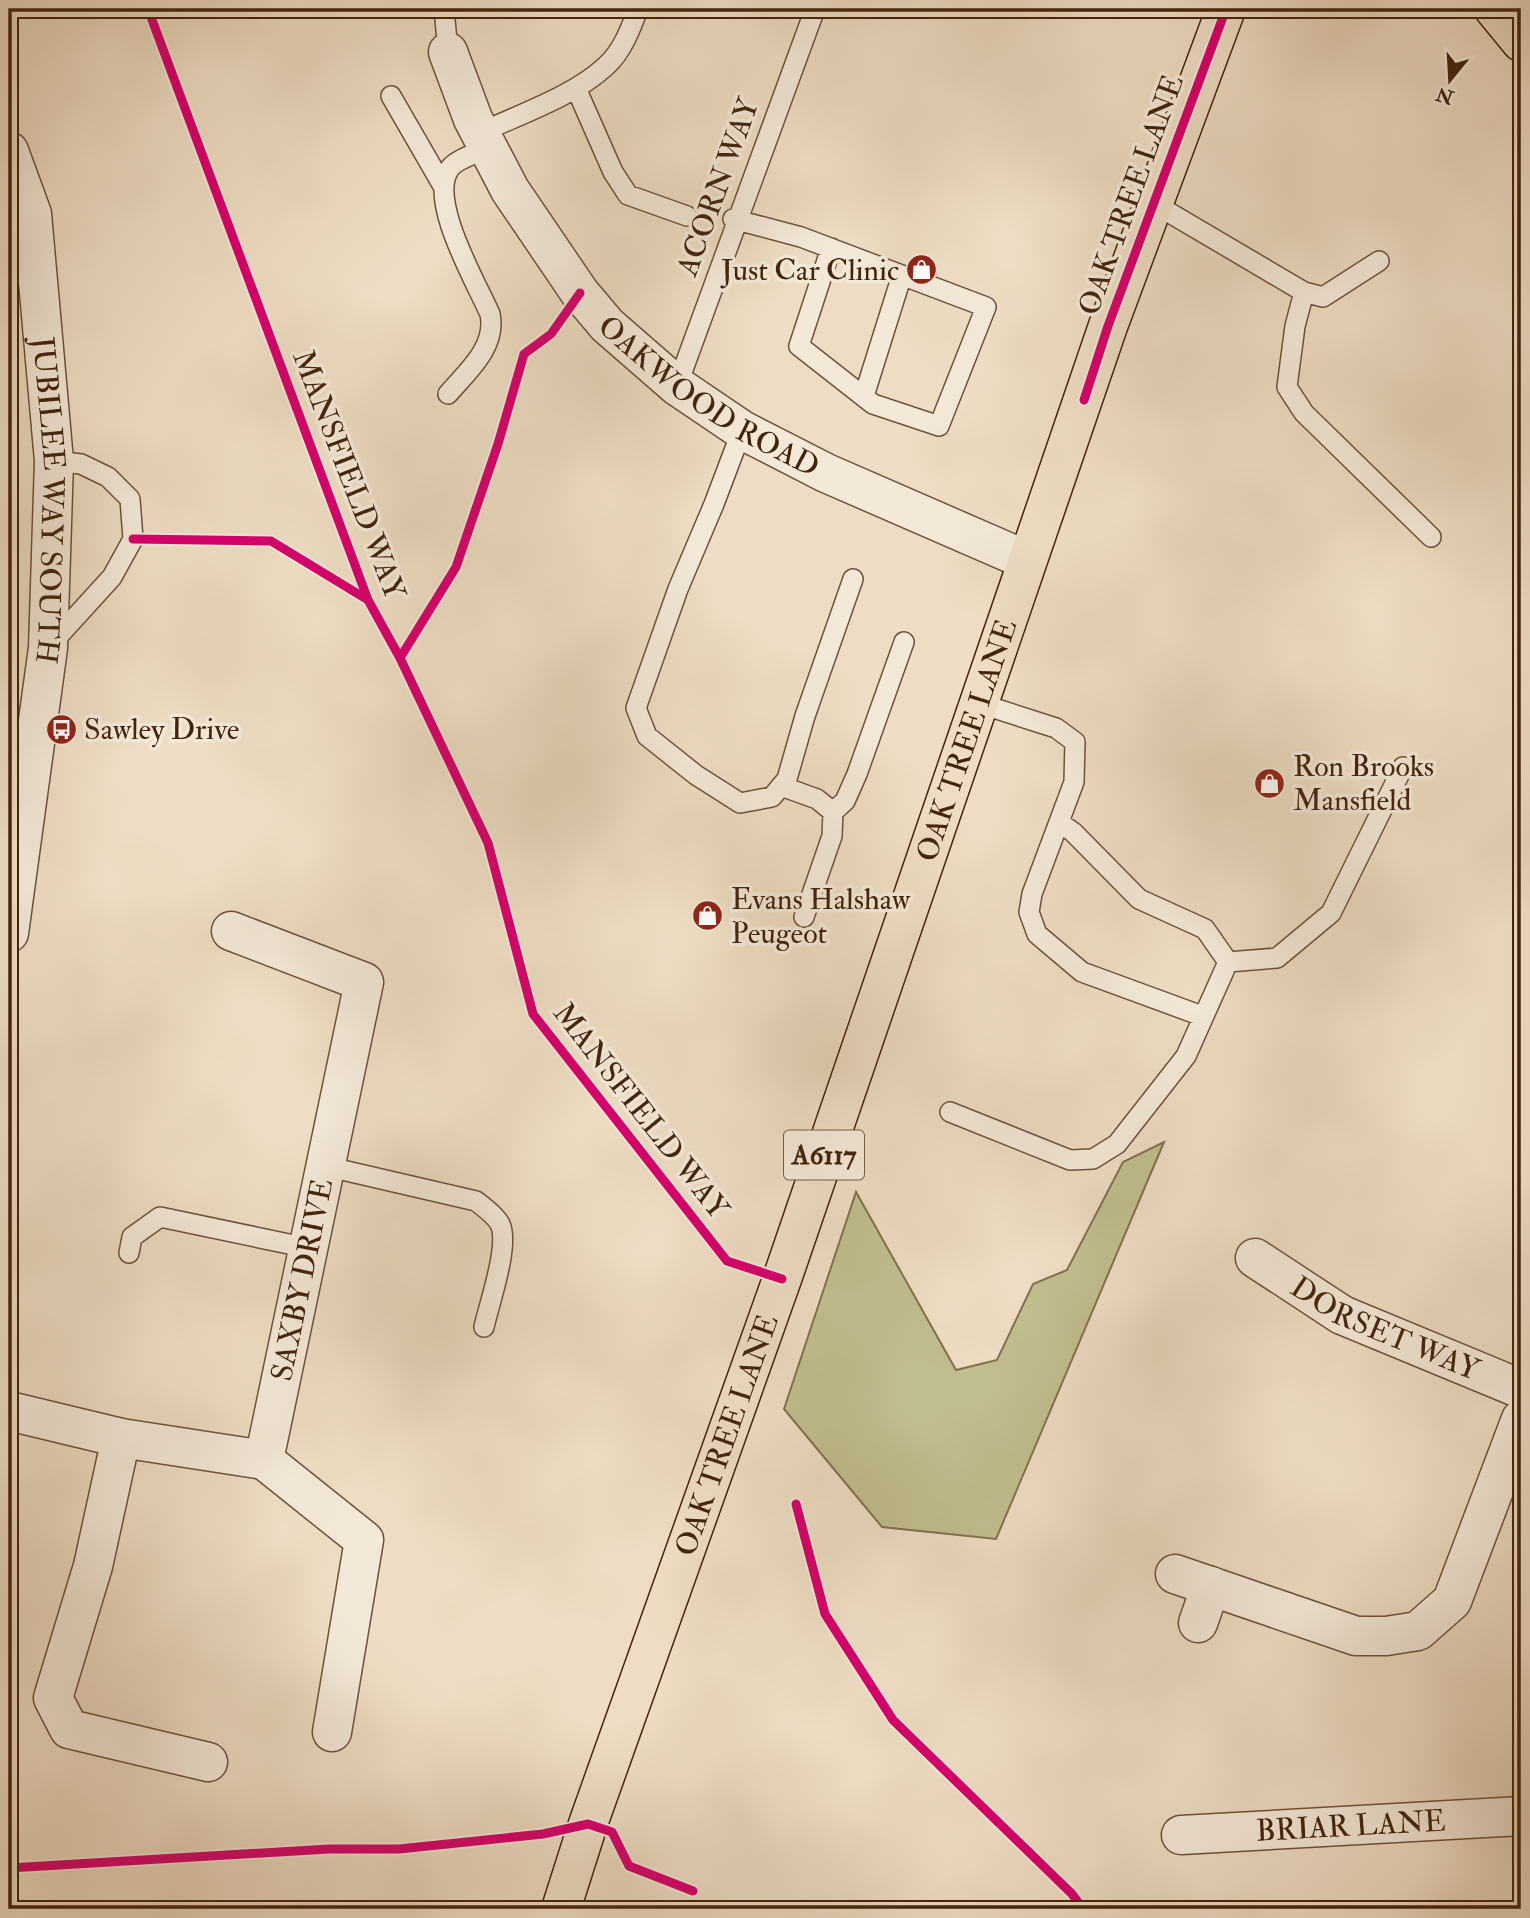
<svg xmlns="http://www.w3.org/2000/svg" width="1530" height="1918" viewBox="0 0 1530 1918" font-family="'IM FELL Double Pica',serif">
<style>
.green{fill:#c1be8f;stroke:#82714e;stroke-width:2}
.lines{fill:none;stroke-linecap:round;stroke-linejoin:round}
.service-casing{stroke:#6d523b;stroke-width:22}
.minor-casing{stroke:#6d523b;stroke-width:41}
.tertiary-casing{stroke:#6d523b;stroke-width:41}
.primary-casing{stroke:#42240d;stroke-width:41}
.service{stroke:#f4e9d9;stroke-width:19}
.minor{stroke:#f4e9d9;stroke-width:38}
.tertiary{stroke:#f4e9d9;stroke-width:38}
.primary{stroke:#eeddc4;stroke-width:38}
.cycleway-casing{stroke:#f4e9d9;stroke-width:13}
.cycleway{stroke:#d6006c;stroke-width:9}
.labels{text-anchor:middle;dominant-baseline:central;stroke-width:7;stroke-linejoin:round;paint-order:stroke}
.shield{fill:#f4e9d9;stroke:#775f4a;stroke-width:2}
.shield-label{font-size:28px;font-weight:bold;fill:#42240d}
.street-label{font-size:30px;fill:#42240d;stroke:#f4e9d9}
.poi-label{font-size:30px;fill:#42240d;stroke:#f4e9d9;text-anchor:start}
</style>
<rect width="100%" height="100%" fill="#eeddc4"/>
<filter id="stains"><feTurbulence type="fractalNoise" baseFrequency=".00286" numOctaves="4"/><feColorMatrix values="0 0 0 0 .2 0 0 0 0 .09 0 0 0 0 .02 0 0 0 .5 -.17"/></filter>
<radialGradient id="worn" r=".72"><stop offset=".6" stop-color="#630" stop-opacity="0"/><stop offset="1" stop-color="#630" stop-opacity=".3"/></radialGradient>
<path class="green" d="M 1164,1142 L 996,1539 L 882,1527 L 784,1409 L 856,1192 L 956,1370 L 997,1360 L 1033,1284 L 1067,1270 L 1123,1162 Z"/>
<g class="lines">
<defs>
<path id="service" d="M 444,9 L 448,52
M 576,88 L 613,172 L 628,195 L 687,216
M 391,96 L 443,186
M 480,133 C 520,114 574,96 606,66 C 622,52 631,28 638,9
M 1153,203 L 1304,292 L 1323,297 L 1379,261
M 733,219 L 801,237 L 986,307 L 939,426 L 873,404 L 799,346 L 831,248
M 1304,292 L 1295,326 L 1287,387 L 1304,413 L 1431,537
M 677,386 L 815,9
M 448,394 C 467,372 497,347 490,314 C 476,282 427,199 450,168 C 457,159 477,153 488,148
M 864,396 L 902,275
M 742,430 L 714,504 L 678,589 L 636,708 L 647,736 L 696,775 L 740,803 L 772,797 L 787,779 L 805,716 L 853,579
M 51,644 L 112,577 L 133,539 L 130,499 L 108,477 L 81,464 L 54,461
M 978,703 L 1056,728 L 1075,742 L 1074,782 L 1032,894 L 1029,912 L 1037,934 L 1082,972 L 1202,1016
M 781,786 L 817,799 L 833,812 L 832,836 L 804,917
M 833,812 L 845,801 L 857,774 L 904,642
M 1060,823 L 1073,832 L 1139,899 L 1205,929 L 1228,962
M 950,1112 L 1070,1160 L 1093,1159 L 1117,1144 L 1186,1056 L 1228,962 L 1277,958 L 1331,913 L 1403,767
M 325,1166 L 476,1201 C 484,1207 495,1215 500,1224 C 510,1245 489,1304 484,1327
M 129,1253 L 132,1237 L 160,1217 L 308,1248"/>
<g id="minor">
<path id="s1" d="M 448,52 L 473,119 L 510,190 L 580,293 L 607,325 L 677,386 L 742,430 L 826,473 L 1026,560"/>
<path id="s2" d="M 1255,1258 L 1342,1315 L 1521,1389"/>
<path id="s3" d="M 9,1411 L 121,1438 L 264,1460 L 364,982 L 231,931"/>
<path d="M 121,1438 L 93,1566 L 53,1698 L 69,1729 L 208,1762"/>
<path d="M 264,1460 L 364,1540 L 332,1732"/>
<path d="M 1175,1574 L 1356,1636 L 1386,1636 L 1418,1631 L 1452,1601 L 1521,1419"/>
<path d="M 1198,1623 L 1211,1586"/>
<path id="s4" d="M 1181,1835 L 1521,1816"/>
</g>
<g id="tertiary">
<path id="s5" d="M 9,151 L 32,214 L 54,461 L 48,648 L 9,933"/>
</g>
<g id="primary">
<path d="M 1494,9 L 1521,42"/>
<path id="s6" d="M 561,1909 L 588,1824 L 782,1279 L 1108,326 L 1226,9"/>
</g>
</defs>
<use href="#service" class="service-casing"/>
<use href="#minor" class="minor-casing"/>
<use href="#tertiary" class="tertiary-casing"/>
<use href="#primary" class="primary-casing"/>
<use href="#service" class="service"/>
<use href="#minor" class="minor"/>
<use href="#tertiary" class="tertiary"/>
<use href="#primary" class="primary"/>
<defs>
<path id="cycleway" d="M 148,9 L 368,600 L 400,658 L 488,843 L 533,1014 L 727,1261 L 782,1279
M 1084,400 L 1108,326 L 1226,9
M 133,539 L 271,541 L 368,600
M 400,658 L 456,567 L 498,444 L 524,354 L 551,334 L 580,293
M 796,1504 L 825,1614 L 893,1720 L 1072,1894 L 1083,1909
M 9,1868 L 329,1849 L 399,1849 L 543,1834 L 588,1824 L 612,1832 L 629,1866 L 693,1891"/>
</defs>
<use href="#cycleway" class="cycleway-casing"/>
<use href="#cycleway" class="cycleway"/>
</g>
<defs>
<symbol id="shop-disc" viewBox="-11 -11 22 22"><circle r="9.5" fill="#8f2418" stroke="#f4e9d9"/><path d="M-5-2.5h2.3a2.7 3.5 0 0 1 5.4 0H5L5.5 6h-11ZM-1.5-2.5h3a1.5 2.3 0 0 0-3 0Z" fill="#fff"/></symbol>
<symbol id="bus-disc" viewBox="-11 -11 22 22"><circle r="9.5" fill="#8f2418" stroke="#f4e9d9"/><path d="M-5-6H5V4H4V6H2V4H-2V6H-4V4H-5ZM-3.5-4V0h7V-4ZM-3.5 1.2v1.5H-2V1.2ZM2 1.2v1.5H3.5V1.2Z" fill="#fff"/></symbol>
</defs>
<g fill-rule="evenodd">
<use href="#shop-disc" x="904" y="252" width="35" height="35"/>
<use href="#bus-disc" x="44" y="712" width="35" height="35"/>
<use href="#shop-disc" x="1252" y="766" width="35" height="35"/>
<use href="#shop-disc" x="690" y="898" width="35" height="35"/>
</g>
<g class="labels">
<rect class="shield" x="784" y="1130.5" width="80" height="49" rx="5"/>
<g class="shield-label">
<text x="824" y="1155">A6117</text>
</g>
<g class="street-label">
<text transform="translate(718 187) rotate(-70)">ACORN WAY</text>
<text transform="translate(1131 195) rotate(-70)">OAK TREE LANE</text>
<text stroke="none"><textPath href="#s1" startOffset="443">OAKWOOD ROAD</textPath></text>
<text transform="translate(349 475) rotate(69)">MANSFIELD WAY</text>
<text stroke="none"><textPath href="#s5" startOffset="354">JUBILEE WAY SOUTH</textPath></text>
<text stroke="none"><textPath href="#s6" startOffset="1237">OAK TREE LANE</textPath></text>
<text transform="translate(641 1111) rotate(52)">MANSFIELD WAY</text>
<text stroke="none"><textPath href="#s3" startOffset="444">SAXBY DRIVE</textPath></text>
<text stroke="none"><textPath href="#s2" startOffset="149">DORSET WAY</textPath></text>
<text stroke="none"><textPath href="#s6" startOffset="502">OAK TREE LANE</textPath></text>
<text stroke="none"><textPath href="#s4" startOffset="170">BRIAR LANE</textPath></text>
</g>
<g class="poi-label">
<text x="899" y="270" text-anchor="end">Just Car Clinic</text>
<text x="84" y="729">Sawley Drive</text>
<text x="1293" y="766">Ron Brooks<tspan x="1293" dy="34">Mansfield</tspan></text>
<text x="731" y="899">Evans Halshaw<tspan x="731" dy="34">Peugeot</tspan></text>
</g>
</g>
<rect width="1530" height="1918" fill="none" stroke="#eeddc4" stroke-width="35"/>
<rect x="10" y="10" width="1509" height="1897" fill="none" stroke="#42240d" stroke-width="3.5"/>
<rect x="18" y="18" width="1495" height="1883" fill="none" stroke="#42240d" stroke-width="2"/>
<g transform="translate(1450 80) rotate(198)" stroke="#f4e9d9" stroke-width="5" paint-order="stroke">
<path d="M0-5L12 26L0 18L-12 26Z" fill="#42240d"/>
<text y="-10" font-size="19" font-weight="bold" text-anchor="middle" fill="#42240d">N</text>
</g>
<rect width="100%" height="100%" filter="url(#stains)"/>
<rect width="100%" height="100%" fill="url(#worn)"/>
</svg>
